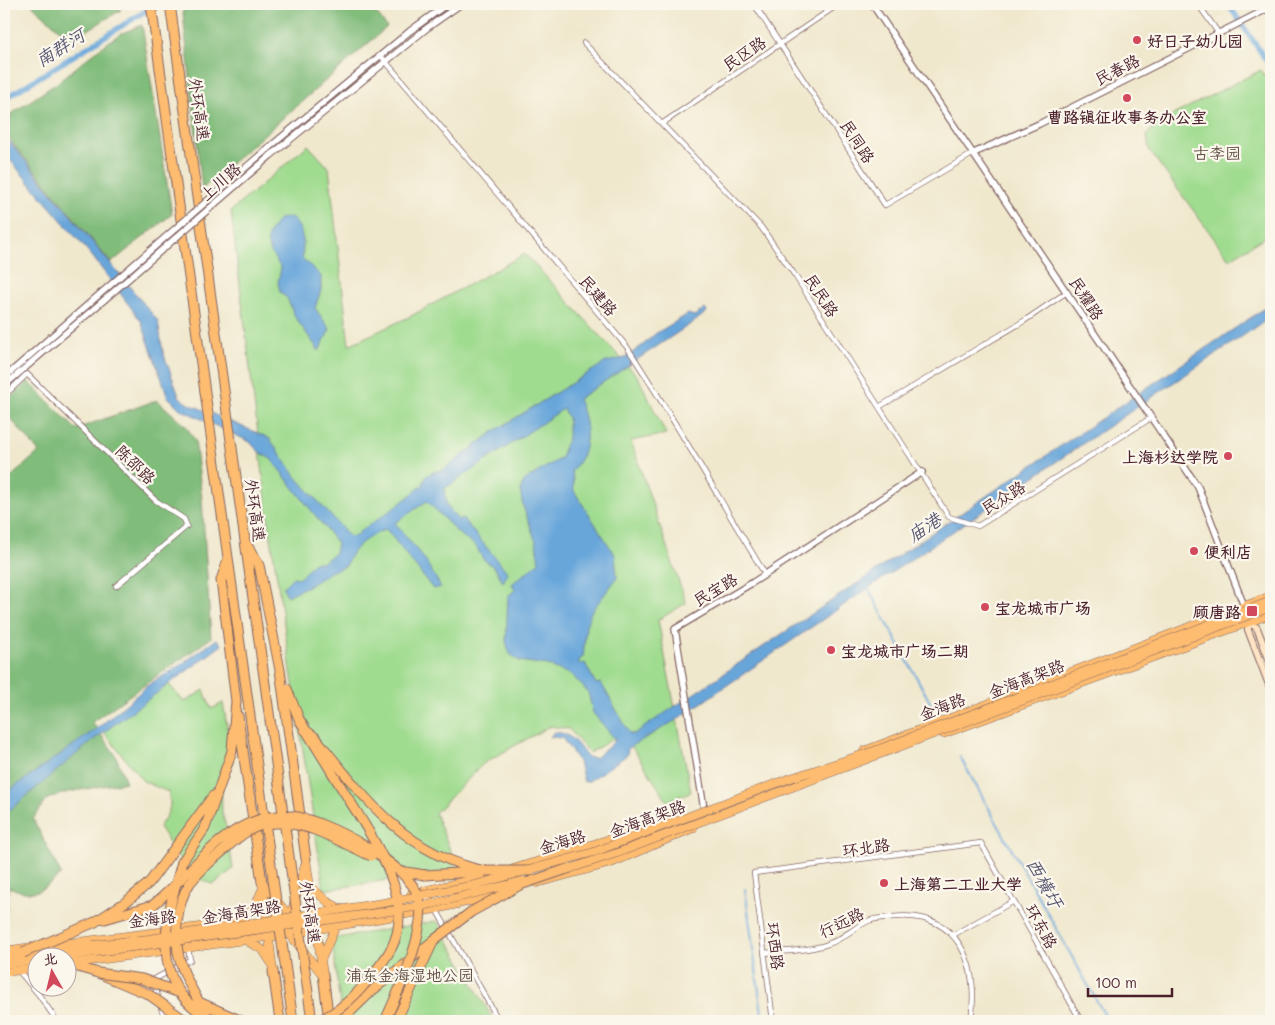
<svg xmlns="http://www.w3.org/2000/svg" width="1275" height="1025" viewBox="0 0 1275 1025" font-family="Mali,'LXGW WenKai TC',sans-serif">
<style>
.green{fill:#a0dc90;stroke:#757e5e}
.forest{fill:#80bc7a;stroke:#656e52}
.water{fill:#67a6da;stroke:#586282}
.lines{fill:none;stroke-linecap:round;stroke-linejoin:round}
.stream{stroke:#67a6da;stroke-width:2}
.canal{stroke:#67a6da;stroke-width:5.5}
.minor-casing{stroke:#846564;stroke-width:6}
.tertiary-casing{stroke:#846564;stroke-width:8}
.secondary-casing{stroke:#846564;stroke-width:8}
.primary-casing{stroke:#846564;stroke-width:9}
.trunk-casing{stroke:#846564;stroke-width:9}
.motorway-casing{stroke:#846564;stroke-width:11}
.minor{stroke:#fff;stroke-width:4.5}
.tertiary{stroke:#fff;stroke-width:5.5}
.secondary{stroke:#fee4c5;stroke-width:6}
.primary{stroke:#fdbc6f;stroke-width:8}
.trunk{stroke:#fdbc6f;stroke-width:8}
.motorway{stroke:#fdbc6f;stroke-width:9}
.tertiary-bridge-casing{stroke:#846564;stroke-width:8;stroke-linecap:butt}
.trunk-bridge-casing{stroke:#846564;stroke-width:9;stroke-linecap:butt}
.motorway-bridge-casing{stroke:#846564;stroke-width:11;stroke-linecap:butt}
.tertiary-bridge{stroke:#fff;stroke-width:5.5}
.trunk-bridge{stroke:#fdbc6f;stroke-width:8}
.motorway-bridge{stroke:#fdbc6f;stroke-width:9}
.poi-dot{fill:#d1495b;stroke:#fbf7ec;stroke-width:2}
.labels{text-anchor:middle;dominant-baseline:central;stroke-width:4.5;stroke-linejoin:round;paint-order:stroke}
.poi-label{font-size:16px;font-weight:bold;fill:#4a1f2b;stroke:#fbf7ec;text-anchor:start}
.street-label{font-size:16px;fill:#4a1f2b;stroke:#fbf7ec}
.park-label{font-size:16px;fill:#604e44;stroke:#fbf7ec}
.water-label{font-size:18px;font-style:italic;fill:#565571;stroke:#fbf7ec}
</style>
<rect width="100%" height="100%" fill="#fbf7ec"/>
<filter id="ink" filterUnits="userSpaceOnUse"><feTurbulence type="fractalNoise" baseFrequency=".02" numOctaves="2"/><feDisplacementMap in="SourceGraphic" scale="10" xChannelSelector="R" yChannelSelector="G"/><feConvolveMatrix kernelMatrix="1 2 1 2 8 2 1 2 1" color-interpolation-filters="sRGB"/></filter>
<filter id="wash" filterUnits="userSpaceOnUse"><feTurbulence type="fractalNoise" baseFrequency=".0096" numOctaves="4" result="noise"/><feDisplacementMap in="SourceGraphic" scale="20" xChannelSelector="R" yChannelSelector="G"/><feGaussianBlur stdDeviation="1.12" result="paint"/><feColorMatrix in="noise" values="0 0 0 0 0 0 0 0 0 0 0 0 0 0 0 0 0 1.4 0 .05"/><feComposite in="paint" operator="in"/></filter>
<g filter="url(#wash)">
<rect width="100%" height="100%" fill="#f0e8cd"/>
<path class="green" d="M 1261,70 L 1271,86 L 1271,233 L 1229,259 L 1149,150 L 1147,135 L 1157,123 Z
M 308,145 L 329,168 L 349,345 L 411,316 L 525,254 L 638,377 L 666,434 L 631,441 L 686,603 L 658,620 L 691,792 L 667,801 L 623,733 L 589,753 L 569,729 L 550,726 L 484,763 L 435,813 L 458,869 L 324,890 L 269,525 L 231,211 Z
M 168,683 L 184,702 L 204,690 L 211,709 L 223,703 L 233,763 L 221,770 L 222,813 L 227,830 L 233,869 L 214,884 C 188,881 173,847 159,827 C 168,814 173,807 168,792 L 143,781 L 103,731 Z
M 437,921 L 494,1021 L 342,1021 L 332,939 Z"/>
<path class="forest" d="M 31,4 L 114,4 L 121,10 L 71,40 Z
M 182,4 L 369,4 L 387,27 L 202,189 Z
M 142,25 L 172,214 L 111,263 L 13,144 L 5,131 L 11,114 L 57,83 L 101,47 L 120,34 Z
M 28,381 L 76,429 L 157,400 L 186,426 L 195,440 L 202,499 L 211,638 L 92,722 L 115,754 L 126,782 L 68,792 L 47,799 L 33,819 L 61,874 C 42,891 34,898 9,887 L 7,911 L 4,912 L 4,483 L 39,452 L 4,411 L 4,403 Z"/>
<path class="water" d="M 4,135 L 158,321 L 163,352 L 179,396 L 185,402 L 269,438 L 298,479 L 350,537 L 359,535 L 359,532 L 397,506 L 423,485 L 426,476 L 433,472 L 443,470 L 496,430 L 606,362 L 625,358 L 643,345 L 655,334 L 688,314 L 694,316 L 705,309 L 707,312 L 695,321 L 578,399 C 588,424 592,450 572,470 L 574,491 L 615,555 L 617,578 L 591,612 L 586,626 L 583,657 L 579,660 L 579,665 L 585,663 L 596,684 L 601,683 L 630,734 L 634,734 L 1271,304 L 1271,317 L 854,598 L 678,719 L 628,748 L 627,755 L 589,781 L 584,782 L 579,762 L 562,738 L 550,737 L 554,732 C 572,733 577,744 587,757 L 595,758 L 613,743 L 615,739 L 593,713 L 588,692 L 572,675 L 547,665 L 519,661 L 509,653 L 506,641 L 508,596 L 515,590 L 512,584 L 539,562 L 536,542 L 523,506 L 520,490 L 525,480 L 561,458 L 568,437 L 568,418 L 563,409 L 444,489 L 447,506 L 458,520 L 462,518 L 508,573 L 503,582 L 495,568 L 483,559 L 476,546 L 458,533 L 427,501 L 395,523 L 425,560 L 441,587 L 433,589 L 386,529 C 367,538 353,545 346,566 L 330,572 L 312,584 L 287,596 L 283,587 L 293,577 L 300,578 L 314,562 L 323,562 L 335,553 L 337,543 L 271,459 L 258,451 L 250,442 L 180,409 L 168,397 L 141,321 L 92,256 L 4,153 Z
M 291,217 C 304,230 304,241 302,258 L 321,276 L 321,290 L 315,308 L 330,329 L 319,351 L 295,317 L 287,298 L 280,292 L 278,282 L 281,268 C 267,246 260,241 279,219 Z
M 217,639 L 222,645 L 92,741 L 4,815 L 4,794 L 99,727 L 152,682 L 170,672 Z"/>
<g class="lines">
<path class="stream" d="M 868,588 L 931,704
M 960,757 L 1108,1021
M 745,889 L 763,1021"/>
<path class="canal" d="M 1228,4 L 1271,67
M 4,99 L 157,4
M 1271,248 L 1271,250"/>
</g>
</g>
<g filter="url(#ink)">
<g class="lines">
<defs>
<path id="minor" d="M 754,4 L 885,205 L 974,153
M 1198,4 L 1219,34
M 584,43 L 761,227 L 794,274 L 879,407 L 1024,321 L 1067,292
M 381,56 L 627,347 C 676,421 719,499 765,574
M 663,123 L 839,4
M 4,396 L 27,374 L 155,500 L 184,519 L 187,526 L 116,586
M 879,407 L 949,517 L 978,526 L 1151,418
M 436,909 L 499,1021
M 953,935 L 1014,901
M 764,953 C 785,951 808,951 828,944 C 844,939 856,925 871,920 C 878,918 886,918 893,917 C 960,910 979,965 971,1021
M 19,971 L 39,995 L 57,1021
M 165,1021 L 153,980 L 190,960 L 188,947
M 773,1021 L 754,873 L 981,843 L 1081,1021"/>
<path id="tertiary" d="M 872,4 L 1198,487 L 1244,606
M 266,150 L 410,31 L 447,4
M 974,153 L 1039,124 L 1271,7
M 270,156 L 427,28 L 461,4
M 4,378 L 100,294
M 4,386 L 104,300
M 704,809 L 675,629 L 752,583 L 922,472"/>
<path id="secondary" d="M 1248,618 L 1248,630 L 1271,690
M 1249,622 L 1257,628 L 1271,664"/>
<path id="primary" d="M 943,734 L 1271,614
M 864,751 L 1271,596
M 306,859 L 323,974
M 513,869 L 655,825
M 262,882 L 273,971
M 262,882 L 290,917
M 537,883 L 611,863 L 693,828
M 311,887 L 328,902 L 341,909
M 411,894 L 500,873
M 284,922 L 293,907 L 305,865
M 230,923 C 247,919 255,909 261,892
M 287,931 L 322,974
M 245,940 L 263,950 L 270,961
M 45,946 L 232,923
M 4,951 L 32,947
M 322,958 L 336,926
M 68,964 L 289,934 L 436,909 L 500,894
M 4,972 L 38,968"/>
<path id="trunk" d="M 4,956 L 93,945
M 57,958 L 96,952
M 4,964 L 38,960"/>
<path id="motorway" d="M 151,4 L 251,723
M 170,4 L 270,720
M 247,545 L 259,565 L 280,670 L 306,859
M 287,689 L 299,719 L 341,787
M 238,716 L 262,882
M 305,730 L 316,738 C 364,798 406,855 485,871
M 182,862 L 205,828 L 232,751 L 236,701 L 221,580 L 228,560
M 425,875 L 475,872
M 105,919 L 153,905
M 95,922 L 127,901 L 149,883 L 213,796
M 68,964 L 98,973 L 148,994
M 273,971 L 280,1021
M 323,974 L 329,1021
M 337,1021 L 347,1015 L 373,990 L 434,940
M 396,1021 L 433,942"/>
</defs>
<use href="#minor" class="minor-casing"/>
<use href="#tertiary" class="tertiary-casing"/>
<use href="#secondary" class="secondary-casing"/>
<use href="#primary" class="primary-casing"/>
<use href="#trunk" class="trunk-casing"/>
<use href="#motorway" class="motorway-casing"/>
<use href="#minor" class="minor"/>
<use href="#tertiary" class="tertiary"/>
<use href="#secondary" class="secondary"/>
<use href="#primary" class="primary"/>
<use href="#trunk" class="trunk"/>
<use href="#motorway" class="motorway"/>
<defs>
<path id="tertiary-bridge" d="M 100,294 L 266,150
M 104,300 L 270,156"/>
<path id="trunk-bridge" d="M 566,870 L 617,853 L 1271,607
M 93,945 L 149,939 L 383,903 L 475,885 L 594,852 L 788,779 L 877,750 L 1271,601
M 96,952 L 384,912 L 432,904 L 523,881"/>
<path id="motorway-bridge" d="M 270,720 L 312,1021
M 251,723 L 293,1021
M 182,862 C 169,908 149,970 193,1007 C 200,1013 209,1017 216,1021
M 400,871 L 425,875
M 485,871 L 530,871
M 153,905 C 188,877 214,834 258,820 C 269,816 280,815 292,816 C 326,820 409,864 419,898 C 428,930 398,992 385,1021
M 434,940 L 471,912 L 520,885 L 570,868
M 23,953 L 95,922
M 98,973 L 142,979 L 180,993
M 148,994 L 186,1021
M 199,1002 L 242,1021
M 210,1021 C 200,1003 187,984 181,964 C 173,940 176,903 190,883 C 200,870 211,861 223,851 C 239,836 255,822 279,823 C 311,823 342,843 371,856
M 317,1021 C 340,1012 357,995 372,975 C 379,967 387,957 392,947 C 418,897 366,828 341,787"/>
</defs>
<use href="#tertiary-bridge" class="tertiary-bridge-casing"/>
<use href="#trunk-bridge" class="trunk-bridge-casing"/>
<use href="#motorway-bridge" class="motorway-bridge-casing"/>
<use href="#tertiary-bridge" class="tertiary-bridge"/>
<use href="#trunk-bridge" class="trunk-bridge"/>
<use href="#motorway-bridge" class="motorway-bridge"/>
</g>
</g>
<g class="poi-dot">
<circle cx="1137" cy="40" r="5"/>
<circle cx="1127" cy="98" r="5"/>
<circle cx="1228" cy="456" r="5"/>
<circle cx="1194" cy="551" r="5"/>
<circle cx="985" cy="607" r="5"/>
<rect x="1246" y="605" width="12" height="12" rx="2.5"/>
<circle cx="831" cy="650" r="5"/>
<circle cx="884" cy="883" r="5"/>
</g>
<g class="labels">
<g class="poi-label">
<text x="1147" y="40">好日子幼儿园</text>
<text x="1127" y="116" text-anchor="middle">曹路镇征收事务办公室</text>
<text x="1218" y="456" text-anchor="end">上海杉达学院</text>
<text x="1204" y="551">便利店</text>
<text x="995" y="607">宝龙城市广场</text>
<text x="1241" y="611" text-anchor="end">顾唐路</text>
<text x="841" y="650">宝龙城市广场二期</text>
<text x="894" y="883">上海第二工业大学</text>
</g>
<g class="street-label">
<text transform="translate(744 53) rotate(-34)">民区路</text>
<text transform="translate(1117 69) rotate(-27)">民春路</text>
<text transform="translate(200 109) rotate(82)">外环高速</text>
<text transform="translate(858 141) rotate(57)">民同路</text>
<text transform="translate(220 181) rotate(-41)">上川路</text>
<text transform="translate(599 295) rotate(49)">民建路</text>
<text transform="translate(822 295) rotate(57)">民民路</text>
<text transform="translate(1087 298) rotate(57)">民耀路</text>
<text transform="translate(136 464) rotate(44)">陈邵路</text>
<text transform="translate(1003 497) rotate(-32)">民众路</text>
<text transform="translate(256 510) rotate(82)">外环高速</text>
<text transform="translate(715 589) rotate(-31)">民宝路</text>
<text transform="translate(1026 678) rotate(-21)">金海高架路</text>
<text transform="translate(942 706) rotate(-21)">金海路</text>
<text transform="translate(647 818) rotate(-20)">金海高架路</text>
<text transform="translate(562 841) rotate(-17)">金海路</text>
<text transform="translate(866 847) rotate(-8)">环北路</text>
<text transform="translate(241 911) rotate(-9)">金海高架路</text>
<text transform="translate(311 912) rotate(82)">外环高速</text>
<text transform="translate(152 918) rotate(-7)">金海路</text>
<text transform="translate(841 922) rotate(-26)">行远路</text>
<text transform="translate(1042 926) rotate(61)">环东路</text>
<text transform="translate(776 946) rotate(83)">环西路</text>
</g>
<g class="park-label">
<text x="1217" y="152">古李园</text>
<text x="410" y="974">浦东金海湿地公园</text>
</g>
<g class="water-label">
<text transform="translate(60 47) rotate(-32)">南群河</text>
<text transform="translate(924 527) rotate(-33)">庙港</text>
<text transform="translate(1045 883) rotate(61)">西横圩</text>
</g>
</g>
<rect width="1275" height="1025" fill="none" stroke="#fbf7ec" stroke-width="20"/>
<g transform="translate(52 972) rotate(352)"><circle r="24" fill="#fbf7ec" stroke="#b4a19f"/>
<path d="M0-4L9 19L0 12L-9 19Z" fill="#d1495b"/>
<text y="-8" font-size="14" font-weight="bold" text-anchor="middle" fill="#4a1f2b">北</text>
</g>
<path d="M1088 988v8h84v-8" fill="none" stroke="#4a1f2b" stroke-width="2.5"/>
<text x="1095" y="988" font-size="15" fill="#4a1f2b" stroke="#fbf7ec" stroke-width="4" paint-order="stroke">100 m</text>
</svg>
